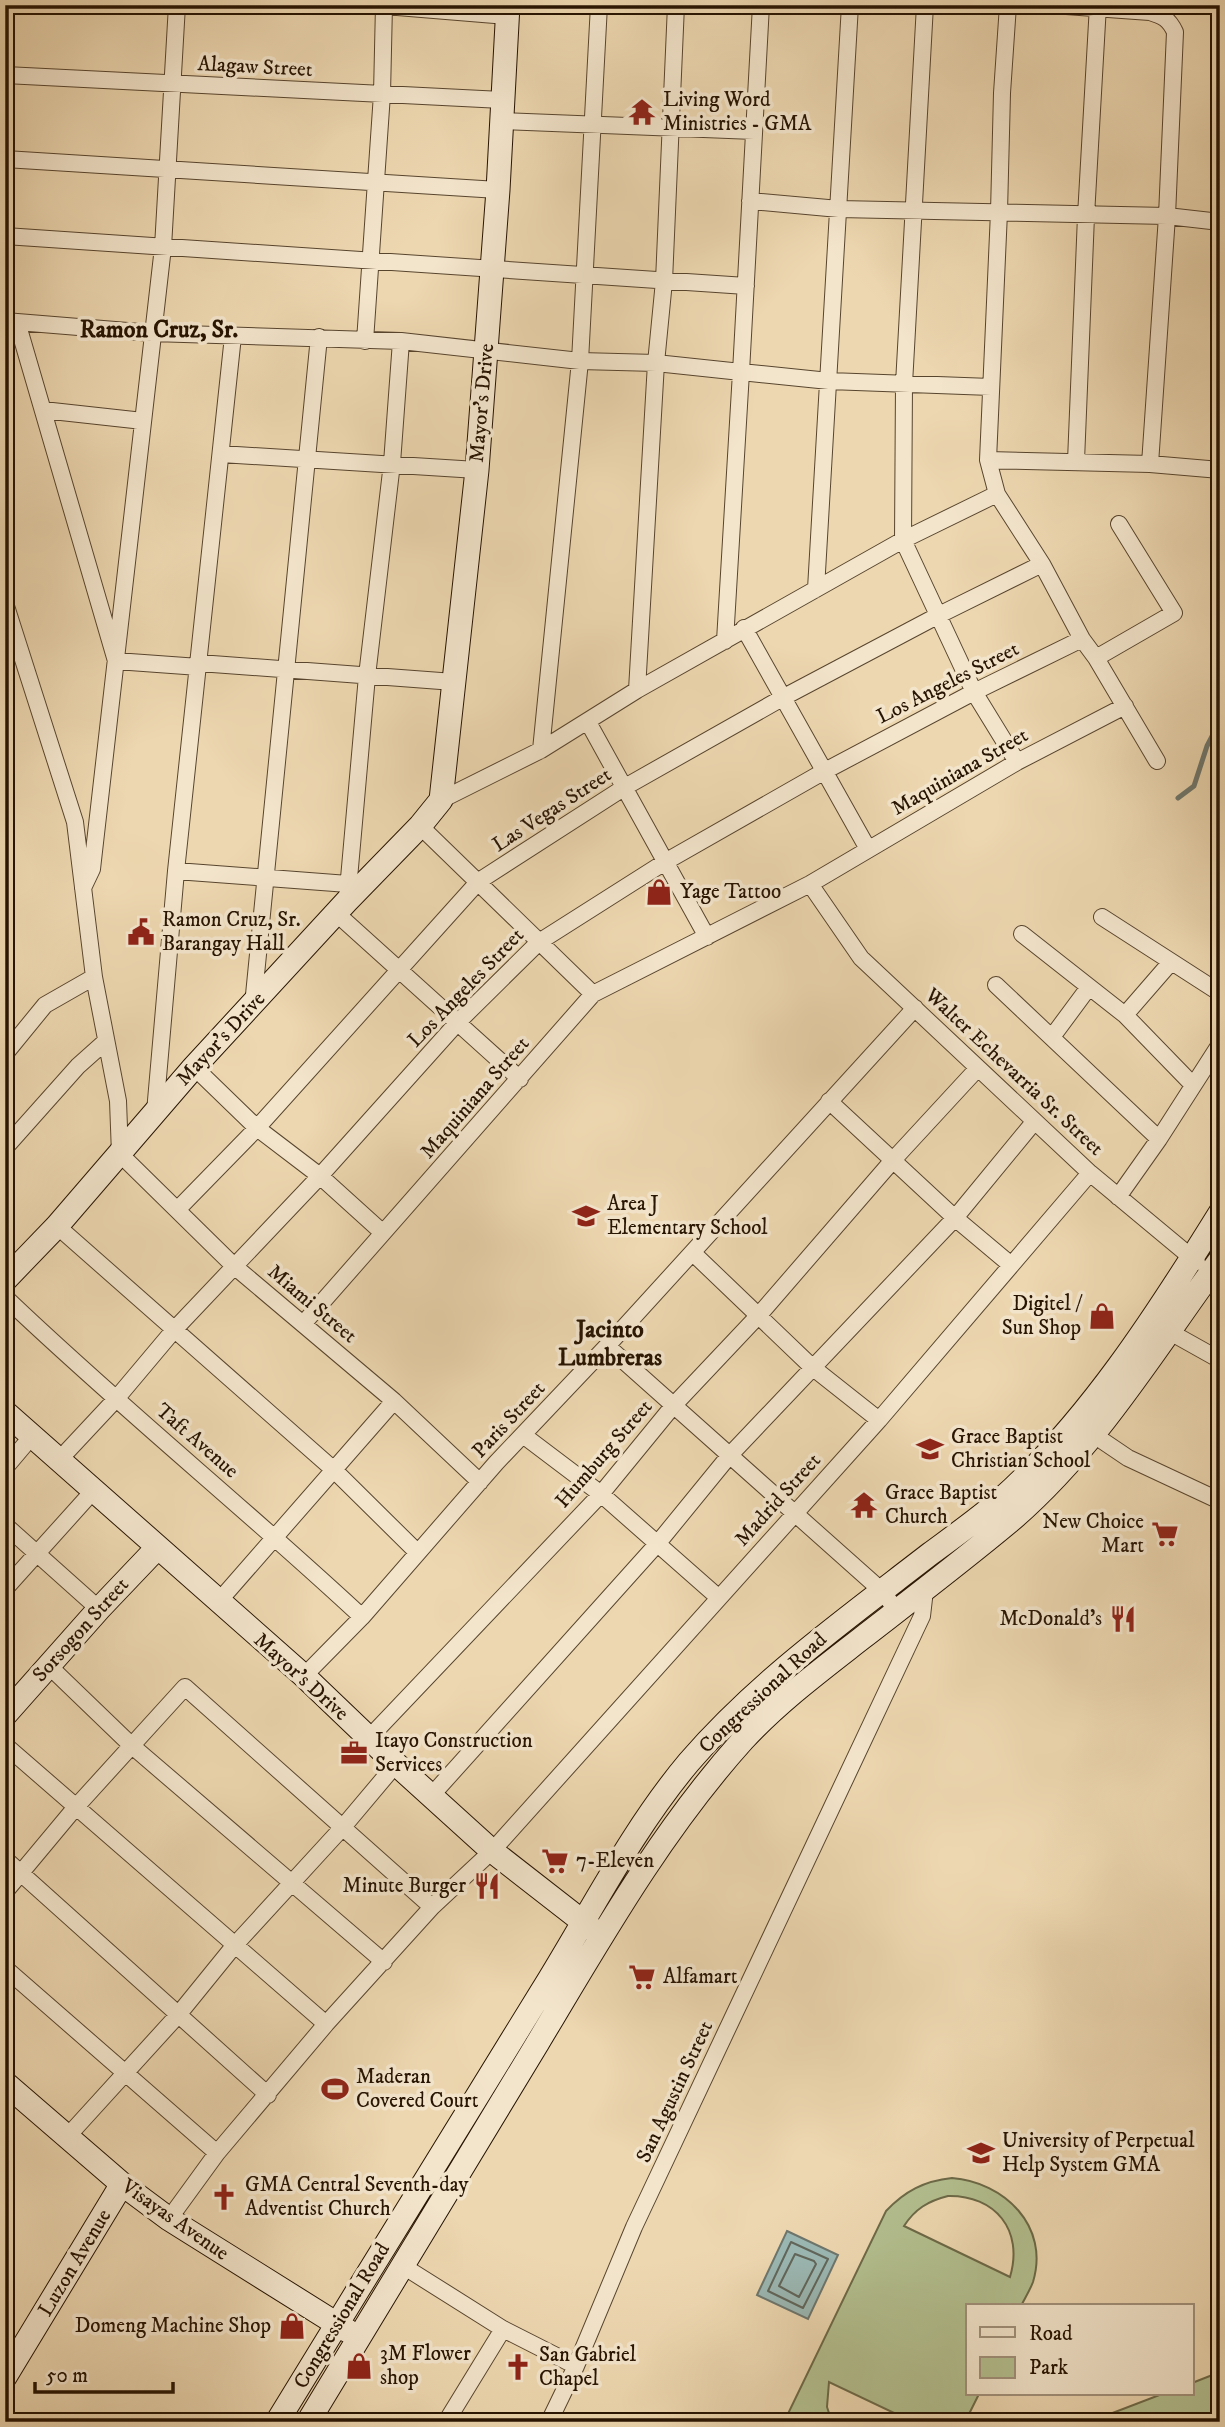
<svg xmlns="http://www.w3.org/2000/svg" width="1225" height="2427" viewBox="0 0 1225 2427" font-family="'IM FELL DW Pica',serif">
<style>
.green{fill:#b3bf8f;stroke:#6d6a48;stroke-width:2;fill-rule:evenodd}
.water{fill:#9bb8b4;stroke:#6d766d;stroke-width:2}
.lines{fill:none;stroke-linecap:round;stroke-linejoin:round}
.shore{stroke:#61665b;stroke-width:2}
.stream{stroke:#6d766d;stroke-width:5}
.street-casing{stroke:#58452e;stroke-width:18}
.secondary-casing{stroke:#271402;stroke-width:25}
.street{stroke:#f3e5cc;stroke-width:16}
.secondary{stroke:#f3e5cc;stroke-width:23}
.labels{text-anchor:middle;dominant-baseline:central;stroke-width:7;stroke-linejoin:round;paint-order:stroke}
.street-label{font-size:21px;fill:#271402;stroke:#f3e5cc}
.poi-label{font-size:21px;fill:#271402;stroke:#f3e5cc;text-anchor:start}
.quarter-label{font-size:24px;font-weight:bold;fill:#271402;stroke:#f3e5cc}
</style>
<rect width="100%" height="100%" fill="#edd7b0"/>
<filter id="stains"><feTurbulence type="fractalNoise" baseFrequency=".00286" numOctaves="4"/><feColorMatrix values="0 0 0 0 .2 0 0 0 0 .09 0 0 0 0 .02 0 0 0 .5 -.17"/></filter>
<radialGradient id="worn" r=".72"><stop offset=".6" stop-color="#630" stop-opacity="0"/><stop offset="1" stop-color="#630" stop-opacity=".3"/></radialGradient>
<path class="green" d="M 952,2178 C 1004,2182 1050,2226 1033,2282 C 1030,2290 1025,2298 1021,2306 L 968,2306 L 968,2394 L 979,2394 L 965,2422 L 913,2422 L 829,2382 L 827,2407 L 832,2422 L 784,2422 L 886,2211 C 905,2191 924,2181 952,2178 ZM 948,2196 C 995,2195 1024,2230 1010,2277 L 904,2226 C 915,2209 928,2201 948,2196 Z
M 1220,2372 L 1220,2422 L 1089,2422 L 1162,2394 L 1192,2394 L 1192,2383 Z"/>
<path class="water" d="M 787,2231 L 838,2255 L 808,2319 L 757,2295 Z"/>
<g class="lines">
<path class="shore" d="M 791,2242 L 828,2259 L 803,2308 L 768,2291 Z
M 795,2254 L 814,2261 L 816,2264 L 799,2297 L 779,2286 Z"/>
<path class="stream" d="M 1178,798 L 1194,786 L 1207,746 L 1220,721"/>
<defs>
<path id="street" d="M 373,5 L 507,16
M 761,5 L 741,372 L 829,381 L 991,387
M 925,5 L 904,384 L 903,540 L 974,692 L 1017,762
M 1008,5 L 1002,93 L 999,212 L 988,460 L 997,494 L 1042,564 L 1082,639 L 1096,658 L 1157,761
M 1052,5 L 1150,12 C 1163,16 1169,19 1175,32 L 1167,216 L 1150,464
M 5,75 L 502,100
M 501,121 L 754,131
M 5,159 L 498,190
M 750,201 L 839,209 L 1167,216 L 1220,222
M 5,236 L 746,286
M 5,321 L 152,333 L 401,341 L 580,361 L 656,363 L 741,372 L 725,641
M 17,322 L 116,661 L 199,667
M 365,341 L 382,94 L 384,5
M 43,410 L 143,421
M 221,454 L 477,470
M 988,460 L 1150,464 L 1220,470
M 1076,461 L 1086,216 L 1098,5
M 816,589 L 850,5
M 5,603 L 75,822 L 94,977 L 118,1101 L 120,1154 L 234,1266 L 394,1401 L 480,1482
M 744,628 L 868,849
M 1096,658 L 1174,613 L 1119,524
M 199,663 L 454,682
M 637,690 L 656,363 L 664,281 L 676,5
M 588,722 L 707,937
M 541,750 L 580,361 L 599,5
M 441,800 L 541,750 L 637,690 L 903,540 L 997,494
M 420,826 L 593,994
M 176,871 L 348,884
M 810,884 L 861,958 L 1090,1173 L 1197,1262
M 83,888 L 92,869 L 93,860 L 163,247 L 177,5
M 347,901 L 367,676 L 392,463 L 401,341
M 336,913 L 520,1079
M 1102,917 L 1220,993
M 1022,934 L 1125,1015 L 1193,1085
M 996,985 L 1159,1139
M 253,1005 L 319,337
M 1125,1015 L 1171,962
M 1052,1037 L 1089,987
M 5,1054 L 45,1005 L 94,977
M 194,1067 L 257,1128 L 320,1176 L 383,1233
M 829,1101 L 955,1218 L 1011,1265
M 155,1112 L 176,871 L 233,336
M 5,1148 L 78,1066 L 106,1041
M 1118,1197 L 1159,1139 L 1220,1044
M 177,1210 L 257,1128 L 479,881 L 625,787 L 784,697 L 939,615 L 1042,564
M 57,1226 L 334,1470 L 417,1552
M 693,1253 L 812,1367 L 879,1420
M 5,1297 C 121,1408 245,1508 362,1617
M 303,1324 L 593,994 L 810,884 L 1017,762 L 1125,706
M 1161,1327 L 1220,1360
M 607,1346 L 882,1591 L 897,1611
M 523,1435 L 601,1494 L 719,1598
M 1094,1435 L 1128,1458 L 1220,1501
M 59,1460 L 116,1399 L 174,1330 L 320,1176 L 458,1022 L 539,942 L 665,862 L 823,772 L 974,692 L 1082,639
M 5,1468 L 32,1436
M 5,1525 L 99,1609
M 5,1589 L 94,1490
M 219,1601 L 394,1401
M 49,1666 L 131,1745 L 384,1962
M 304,1676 L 362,1617 L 496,1463 L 607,1346 L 915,1008
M 369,1738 L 601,1494 L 673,1406 L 759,1315 L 894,1159 L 978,1068
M 5,1745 L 326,2024
M 431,1796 L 658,1543 L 729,1456 L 955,1218 L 1034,1122
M 5,1859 L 268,2095
M 5,1892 L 75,1808 L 185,1687 L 432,1907
M 5,1968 L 217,2153
M 67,2137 L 178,2015 L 234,1946 L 343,1827 L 396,1764
M 169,2219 L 217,2153 L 326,2024 L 432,1907 L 492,1851 L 879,1420 L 1090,1173
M 403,2266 L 503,2329 L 576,2366
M 446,2422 L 503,2329
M 549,2422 L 576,2366 L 634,2227 L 922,1616 L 925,1590"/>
<path id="secondary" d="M 5,1280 L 57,1226 L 194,1067 L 347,901 L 420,826 L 441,800 L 477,470 L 498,190 L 508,5
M 5,1412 L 304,1676 L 396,1764 L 492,1851 L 596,1932
M 5,1715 L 99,1609 L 158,1547
M 5,2083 L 122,2184 L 169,2219 L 348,2331
M 5,2377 L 122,2184
M 277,2422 C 365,2278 454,2134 542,1991 C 590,1914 631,1831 689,1762 C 759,1681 846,1619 930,1554 C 953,1537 977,1520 998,1502 C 1087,1424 1158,1313 1220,1213
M 308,2422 C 385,2296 461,2170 537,2044 C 600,1939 661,1831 743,1740 C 778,1702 821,1670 862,1638 C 911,1600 961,1562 1009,1522 C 1095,1449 1154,1350 1220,1260"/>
</defs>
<use href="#street" class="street-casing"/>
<use href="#secondary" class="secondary-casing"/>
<use href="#street" class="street"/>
<use href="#secondary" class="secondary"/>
</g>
<defs>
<symbol id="temple-bare" viewBox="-9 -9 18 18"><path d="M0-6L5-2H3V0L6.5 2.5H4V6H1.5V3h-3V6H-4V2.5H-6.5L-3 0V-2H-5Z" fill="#8f2418" stroke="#f3e5cc" stroke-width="2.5" paint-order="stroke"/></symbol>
<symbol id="shop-bare" viewBox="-9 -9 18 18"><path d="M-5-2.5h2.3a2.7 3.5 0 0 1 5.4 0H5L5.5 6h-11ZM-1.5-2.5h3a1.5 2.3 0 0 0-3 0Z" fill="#8f2418" stroke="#f3e5cc" stroke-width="2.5" paint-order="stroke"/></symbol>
<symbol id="civic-bare" viewBox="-9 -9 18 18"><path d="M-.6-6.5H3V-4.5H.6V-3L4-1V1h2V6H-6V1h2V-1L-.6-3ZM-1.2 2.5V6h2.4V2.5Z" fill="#8f2418" stroke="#f3e5cc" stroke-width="2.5" paint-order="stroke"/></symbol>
<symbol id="school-bare" viewBox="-9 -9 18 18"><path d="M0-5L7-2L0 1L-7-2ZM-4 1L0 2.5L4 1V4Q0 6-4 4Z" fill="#8f2418" stroke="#f3e5cc" stroke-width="2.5" paint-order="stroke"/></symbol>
<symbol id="supermarket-bare" viewBox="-9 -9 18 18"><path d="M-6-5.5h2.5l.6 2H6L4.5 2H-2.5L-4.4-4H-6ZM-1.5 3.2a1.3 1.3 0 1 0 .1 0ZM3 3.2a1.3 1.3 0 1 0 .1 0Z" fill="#8f2418" stroke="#f3e5cc" stroke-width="2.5" paint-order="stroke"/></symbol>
<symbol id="restaurant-bare" viewBox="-9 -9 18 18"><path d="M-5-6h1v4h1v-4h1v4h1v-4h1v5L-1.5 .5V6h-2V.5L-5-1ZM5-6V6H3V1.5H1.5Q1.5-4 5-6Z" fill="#8f2418" stroke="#f3e5cc" stroke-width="2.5" paint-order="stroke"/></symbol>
<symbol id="office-bare" viewBox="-9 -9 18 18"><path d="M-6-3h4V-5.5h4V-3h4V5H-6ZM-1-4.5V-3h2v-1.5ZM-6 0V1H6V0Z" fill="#8f2418" stroke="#f3e5cc" stroke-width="2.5" paint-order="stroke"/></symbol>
<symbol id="stadium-bare" viewBox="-9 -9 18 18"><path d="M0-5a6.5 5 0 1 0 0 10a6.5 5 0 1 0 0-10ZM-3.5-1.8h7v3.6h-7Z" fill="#8f2418" stroke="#f3e5cc" stroke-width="2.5" paint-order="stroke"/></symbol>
<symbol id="university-bare" viewBox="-9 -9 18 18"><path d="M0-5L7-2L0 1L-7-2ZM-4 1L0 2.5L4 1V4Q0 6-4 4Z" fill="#8f2418" stroke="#f3e5cc" stroke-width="2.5" paint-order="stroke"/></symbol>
<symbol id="church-bare" viewBox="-9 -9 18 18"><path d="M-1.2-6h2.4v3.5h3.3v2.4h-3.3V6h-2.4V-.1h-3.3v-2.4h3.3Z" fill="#8f2418" stroke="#f3e5cc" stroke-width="2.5" paint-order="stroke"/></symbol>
</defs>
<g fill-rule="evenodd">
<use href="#temple-bare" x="623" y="93" width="38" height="38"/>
<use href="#shop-bare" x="640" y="873" width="38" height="38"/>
<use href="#civic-bare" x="122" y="913" width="38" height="38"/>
<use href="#school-bare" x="567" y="1197" width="38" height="38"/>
<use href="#shop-bare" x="1083" y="1297" width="38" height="38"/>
<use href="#school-bare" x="911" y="1430" width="38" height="38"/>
<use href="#temple-bare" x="845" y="1486" width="38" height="38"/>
<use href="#supermarket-bare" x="1146" y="1515" width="38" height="38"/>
<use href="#restaurant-bare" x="1104" y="1600" width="38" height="38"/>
<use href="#office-bare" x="335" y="1734" width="38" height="38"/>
<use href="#supermarket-bare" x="536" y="1842" width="38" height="38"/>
<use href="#restaurant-bare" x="468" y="1867" width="38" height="38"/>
<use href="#supermarket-bare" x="623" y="1958" width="38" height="38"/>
<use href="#stadium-bare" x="316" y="2070" width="38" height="38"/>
<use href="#university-bare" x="962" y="2134" width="38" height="38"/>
<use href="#church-bare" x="205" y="2178" width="38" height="38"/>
<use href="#shop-bare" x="273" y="2307" width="38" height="38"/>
<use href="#shop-bare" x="340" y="2347" width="38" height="38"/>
<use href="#church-bare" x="499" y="2348" width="38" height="38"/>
</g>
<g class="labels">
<g class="street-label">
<text transform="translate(255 67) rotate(3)">Alagaw Street</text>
<text transform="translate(482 403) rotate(-85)">Mayor's Drive</text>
<text transform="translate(948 683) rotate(-27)">Los Angeles Street</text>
<text transform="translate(960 772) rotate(-30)">Maquiniana Street</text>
<text transform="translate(552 810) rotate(-33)">Las Vegas Street</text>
<text transform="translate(466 988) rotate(-46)">Los Angeles Street</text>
<text transform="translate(221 1039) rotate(-47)">Mayor's Drive</text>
<text transform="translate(1014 1072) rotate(43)">Walter Echevarria Sr. Street</text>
<text transform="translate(475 1098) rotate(-49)">Maquiniana Street</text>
<text transform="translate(312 1304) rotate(40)">Miami Street</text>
<text transform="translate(509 1420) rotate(-47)">Paris Street</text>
<text transform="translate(197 1441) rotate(41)">Taft Avenue</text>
<text transform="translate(604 1454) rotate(-49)">Humburg Street</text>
<text transform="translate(778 1500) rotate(-48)">Madrid Street</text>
<text transform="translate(81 1630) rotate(-48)">Sorsogon Street</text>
<text transform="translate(301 1677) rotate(42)">Mayor's Drive</text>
<text transform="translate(763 1693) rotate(-43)">Congressional Road</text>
<text transform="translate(675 2092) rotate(-65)">San Agustin Street</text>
<text transform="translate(175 2220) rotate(35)">Visayas Avenue</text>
<text transform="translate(75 2263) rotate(-59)">Luzon Avenue</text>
<text transform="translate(342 2316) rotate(-59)">Congressional Road</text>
</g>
<g class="poi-label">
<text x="663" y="100">Living Word<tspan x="663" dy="24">Ministries - GMA</tspan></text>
<text x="680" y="892">Yage Tattoo</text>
<text x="162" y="920">Ramon Cruz, Sr.<tspan x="162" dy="24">Barangay Hall</tspan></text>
<text x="607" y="1204">Area J<tspan x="607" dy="24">Elementary School</tspan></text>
<text x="1081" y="1304" text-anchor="end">Digitel /<tspan x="1081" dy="24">Sun Shop</tspan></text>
<text x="951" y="1437">Grace Baptist<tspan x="951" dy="24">Christian School</tspan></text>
<text x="885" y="1493">Grace Baptist<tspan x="885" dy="24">Church</tspan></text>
<text x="1144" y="1522" text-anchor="end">New Choice<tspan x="1144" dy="24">Mart</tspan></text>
<text x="1102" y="1619" text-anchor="end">McDonald's</text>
<text x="375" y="1741">Itayo Construction<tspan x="375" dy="24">Services</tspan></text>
<text x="576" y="1861">7-Eleven</text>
<text x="466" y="1886" text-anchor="end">Minute Burger</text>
<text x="663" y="1977">Alfamart</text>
<text x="356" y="2077">Maderan<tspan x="356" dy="24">Covered Court</tspan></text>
<text x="1002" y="2141">University of Perpetual<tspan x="1002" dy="24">Help System GMA</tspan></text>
<text x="245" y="2185">GMA Central Seventh-day<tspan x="245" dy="24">Adventist Church</tspan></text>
<text x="271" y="2326" text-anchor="end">Domeng Machine Shop</text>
<text x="380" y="2354">3M Flower<tspan x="380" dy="24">shop</tspan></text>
<text x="539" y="2355">San Gabriel<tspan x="539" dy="24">Chapel</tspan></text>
</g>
<g class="quarter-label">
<text x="159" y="330">Ramon Cruz, Sr.</text>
<text x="610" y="1330">Jacinto<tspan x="610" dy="28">Lumbreras</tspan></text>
</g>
</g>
<rect width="1225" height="2427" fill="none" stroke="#edd7b0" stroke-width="28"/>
<rect x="7" y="7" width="1211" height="2413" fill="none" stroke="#271402" stroke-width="3.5"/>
<rect x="14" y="14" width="1197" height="2399" fill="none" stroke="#271402" stroke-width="2"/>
<rect x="966" y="2304" width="228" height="91" fill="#f3e5cc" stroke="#a1917b" stroke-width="2"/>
<rect x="980" y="2327" width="35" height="10" fill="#f3e5cc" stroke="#a1917b" stroke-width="2"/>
<text x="1029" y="2340" font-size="21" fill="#271402">Road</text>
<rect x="980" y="2357" width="35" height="21" fill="#b3bf8f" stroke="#a1917b" stroke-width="2"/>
<text x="1029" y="2374" font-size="21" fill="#271402">Park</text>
<path d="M35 2382v10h138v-10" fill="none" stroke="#271402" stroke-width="3.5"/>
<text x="46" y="2382" font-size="21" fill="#271402" stroke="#f3e5cc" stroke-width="5" paint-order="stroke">50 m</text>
<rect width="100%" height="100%" filter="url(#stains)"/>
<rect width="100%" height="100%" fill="url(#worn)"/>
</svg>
